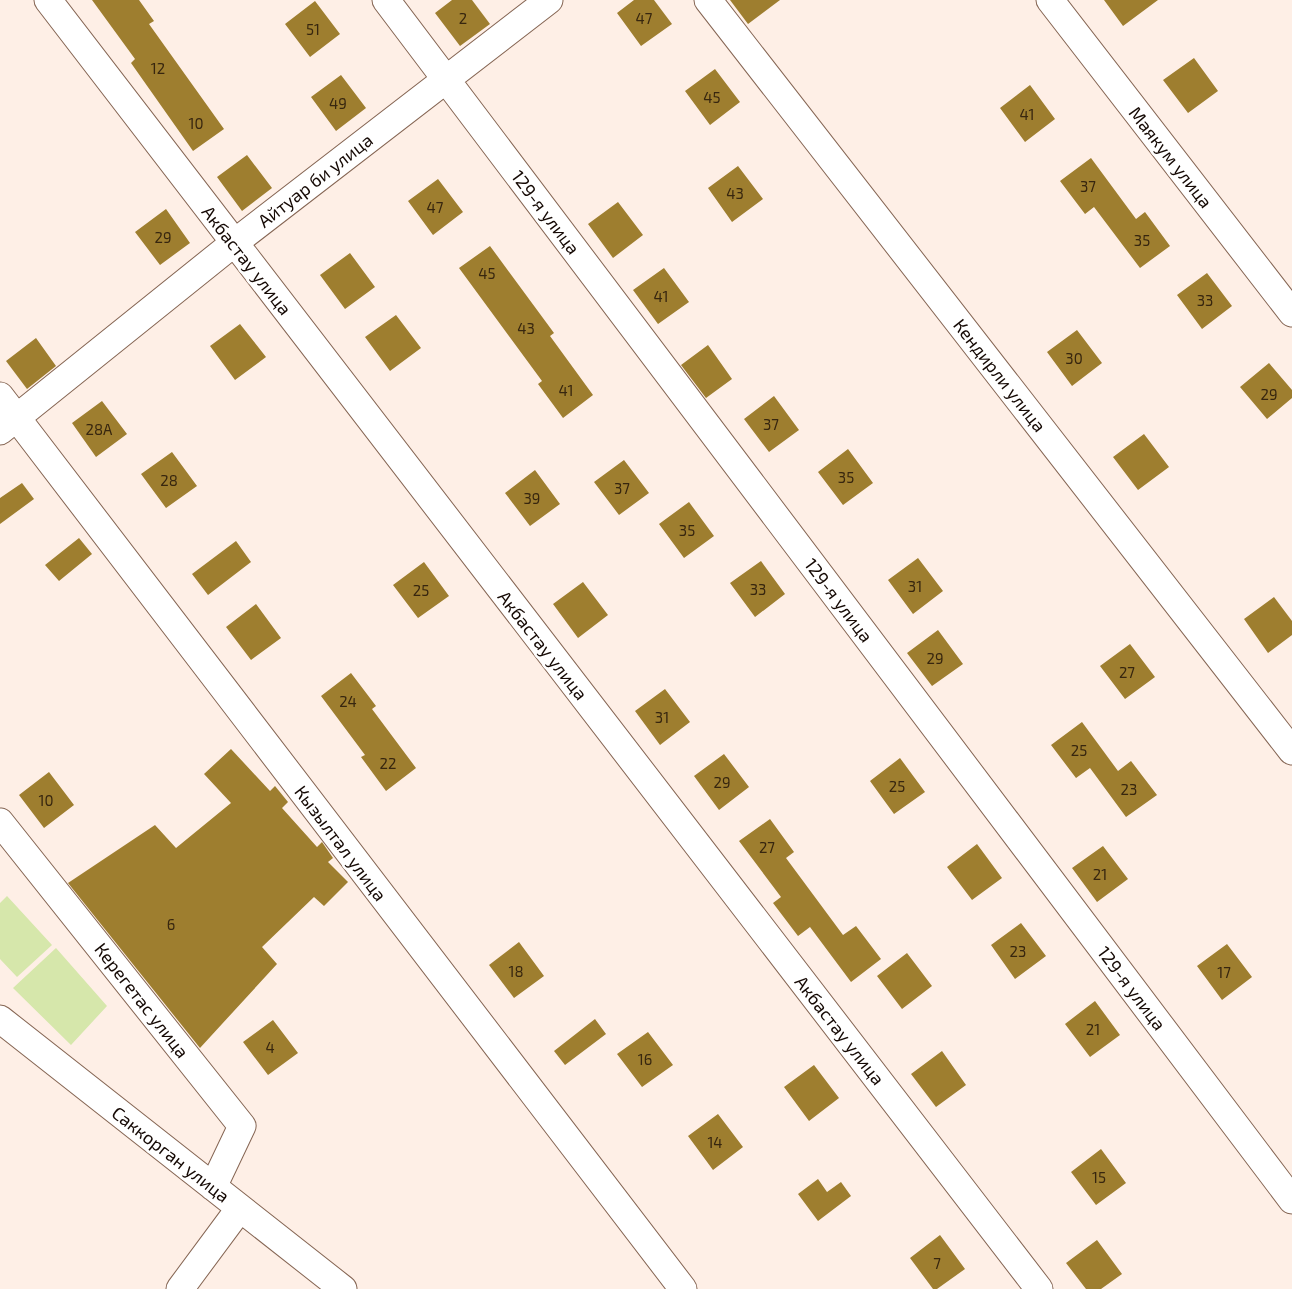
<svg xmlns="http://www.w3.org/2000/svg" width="1292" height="1289" viewBox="0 0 1292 1289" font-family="'Exo 2',sans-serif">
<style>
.green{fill:#d6e7ab}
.building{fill:#9e7e2f}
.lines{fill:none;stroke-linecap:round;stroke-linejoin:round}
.minor-casing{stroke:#856553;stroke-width:29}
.minor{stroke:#fff;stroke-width:27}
.labels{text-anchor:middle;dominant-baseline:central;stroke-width:5;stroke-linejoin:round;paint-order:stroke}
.number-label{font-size:15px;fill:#37260f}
.street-label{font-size:18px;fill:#150904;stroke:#fff}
</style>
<rect width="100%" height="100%" fill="#feefe6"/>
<path class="green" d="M 7,896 L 52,945 L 17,977 L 0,959 L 0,903 Z
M 56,948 L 107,1006 L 71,1045 L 13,988 Z"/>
<path class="building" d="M 92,0 L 139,0 L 154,21 L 149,24 L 224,129 L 193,151 L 131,63 L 135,59 Z
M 452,0 L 472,0 L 490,24 L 460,46 L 435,13 Z
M 634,0 L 654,0 L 672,24 L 641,46 L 617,13 Z
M 730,0 L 780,0 L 748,24 Z
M 1104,0 L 1158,0 L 1123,26 Z
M 315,1 L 340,34 L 310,57 L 285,24 Z
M 1194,58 L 1218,91 L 1188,113 L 1163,80 Z
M 715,69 L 740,102 L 710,125 L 685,91 Z
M 341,75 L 366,108 L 336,131 L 311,97 Z
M 1030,85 L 1055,119 L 1025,142 L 1000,108 Z
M 247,155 L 272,188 L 242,211 L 217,177 Z
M 1091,158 L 1136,219 L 1145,212 L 1170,246 L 1140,268 L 1094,207 L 1085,214 L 1060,181 Z
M 738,166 L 763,199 L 732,222 L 708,188 Z
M 438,179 L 463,212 L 433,235 L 408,201 Z
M 618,202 L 643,235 L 613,258 L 588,224 Z
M 166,209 L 190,243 L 160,265 L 135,232 Z
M 490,246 L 554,333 L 550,336 L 593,395 L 563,418 L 538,384 L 542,381 L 459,268 Z
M 350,253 L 375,287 L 345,309 L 320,275 Z
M 664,268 L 689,302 L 658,324 L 633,290 Z
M 1207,273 L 1232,306 L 1202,329 L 1177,295 Z
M 396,315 L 421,348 L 390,371 L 365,337 Z
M 240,324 L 266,357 L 235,380 L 210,346 Z
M 1077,330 L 1102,363 L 1072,386 L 1047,352 Z
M 36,338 L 56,366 L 27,389 L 6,361 Z
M 708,345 L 732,379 L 706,398 L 681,365 Z
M 1269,363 L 1292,390 L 1292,398 L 1267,419 L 1240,387 Z
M 774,396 L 799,430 L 769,452 L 744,419 Z
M 102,401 L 127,434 L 96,457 L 72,423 Z
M 1144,434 L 1169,467 L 1138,490 L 1113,457 Z
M 848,449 L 873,483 L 843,505 L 818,472 Z
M 172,452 L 197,486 L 166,508 L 141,474 Z
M 624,460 L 649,493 L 619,515 L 594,482 Z
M 535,470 L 560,504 L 530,526 L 505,493 Z
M 22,483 L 34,499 L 0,524 L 0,498 Z
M 689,502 L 714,536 L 684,558 L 659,524 Z
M 79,538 L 92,554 L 59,581 L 45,565 Z
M 236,541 L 251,562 L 208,595 L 192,574 Z
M 918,558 L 943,591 L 913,614 L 888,580 Z
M 761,561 L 785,594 L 755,617 L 730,583 Z
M 424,562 L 449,596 L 418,618 L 393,585 Z
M 583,582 L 608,615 L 578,638 L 553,604 Z
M 1274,597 L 1292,621 L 1292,635 L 1268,653 L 1244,619 Z
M 256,604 L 281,638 L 251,660 L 226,627 Z
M 938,630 L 963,664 L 932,686 L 907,653 Z
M 1130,644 L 1155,677 L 1125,699 L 1100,666 Z
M 351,673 L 376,706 L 372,709 L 416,768 L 386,791 L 361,757 L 365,755 L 321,696 Z
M 665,689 L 690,722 L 660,745 L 635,711 Z
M 1082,722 L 1118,771 L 1131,761 L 1157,795 L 1126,817 L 1090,768 L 1076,778 L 1051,745 Z
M 231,749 L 270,791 L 275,786 L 288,802 L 282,808 L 317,847 L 322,842 L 333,858 L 328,862 L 348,882 L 324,906 L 314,897 L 262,947 L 277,964 L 200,1048 L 68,883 L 155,825 L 176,848 L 231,803 L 204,774 Z
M 724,754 L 749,787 L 719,810 L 694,776 Z
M 900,758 L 925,792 L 894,814 L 870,781 Z
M 49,772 L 74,805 L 44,828 L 19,795 Z
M 770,819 L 794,852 L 786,858 L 843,935 L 856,926 L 881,959 L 851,982 L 810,927 L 798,936 L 773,903 L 781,897 L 739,841 Z
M 977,844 L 1002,878 L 972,900 L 947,867 Z
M 1103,846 L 1128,879 L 1097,902 L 1072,868 Z
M 1021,923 L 1046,956 L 1015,979 L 991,945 Z
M 519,942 L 544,976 L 514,998 L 489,965 Z
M 1227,944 L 1252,977 L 1222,1000 L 1197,966 Z
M 907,953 L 932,986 L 902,1009 L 877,976 Z
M 1095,1001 L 1120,1035 L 1090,1057 L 1065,1024 Z
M 595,1019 L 606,1034 L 565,1065 L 554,1051 Z
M 273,1020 L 298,1053 L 268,1075 L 243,1042 Z
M 648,1032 L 673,1065 L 642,1087 L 617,1054 Z
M 942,1051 L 966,1085 L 936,1107 L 911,1074 Z
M 814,1065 L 839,1098 L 809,1121 L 784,1087 Z
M 718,1114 L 743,1147 L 713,1170 L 688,1136 Z
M 1101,1149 L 1126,1183 L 1096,1205 L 1071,1172 Z
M 818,1179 L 827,1192 L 841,1182 L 851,1196 L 818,1221 L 798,1194 Z
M 940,1235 L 965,1269 L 937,1289 L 933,1289 L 910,1258 Z
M 1097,1240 L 1122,1274 L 1101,1289 L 1086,1289 L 1066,1263 Z"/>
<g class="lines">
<defs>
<path id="minor" d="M 48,0 L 1039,1289
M 386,0 L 1292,1200
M 708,0 L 1292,751
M 1050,0 L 1292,313
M 0,396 L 683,1289
M 0,431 L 234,243 L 549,0
M 0,822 L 242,1126 L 213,1187
M 0,1019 L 343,1289
M 180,1289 L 240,1208"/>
</defs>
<use href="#minor" class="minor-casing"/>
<use href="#minor" class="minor"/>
</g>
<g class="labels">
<g class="number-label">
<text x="463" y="18">2</text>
<text x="644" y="18">47</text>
<text x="313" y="29">51</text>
<text x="158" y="68">12</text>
<text x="712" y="97">45</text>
<text x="338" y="103">49</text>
<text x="1027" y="114">41</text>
<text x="196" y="123">10</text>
<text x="1088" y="186">37</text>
<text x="735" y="193">43</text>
<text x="435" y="207">47</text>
<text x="163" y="237">29</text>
<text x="1142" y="240">35</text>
<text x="487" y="273">45</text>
<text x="661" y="296">41</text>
<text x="1205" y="300">33</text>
<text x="526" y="328">43</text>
<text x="1074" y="358">30</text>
<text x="566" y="390">41</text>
<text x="1269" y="394">29</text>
<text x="771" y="424">37</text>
<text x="99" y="429">28А</text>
<text x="846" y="477">35</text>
<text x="169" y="480">28</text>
<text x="622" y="488">37</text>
<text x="532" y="498">39</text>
<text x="687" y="530">35</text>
<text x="915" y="586">31</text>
<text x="758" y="589">33</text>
<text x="421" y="590">25</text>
<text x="935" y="658">29</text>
<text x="1127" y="672">27</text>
<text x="348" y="701">24</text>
<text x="662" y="717">31</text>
<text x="1079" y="750">25</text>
<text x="388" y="763">22</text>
<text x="722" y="782">29</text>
<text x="897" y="786">25</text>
<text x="1129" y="789">23</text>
<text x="46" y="800">10</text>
<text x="767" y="847">27</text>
<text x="1100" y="874">21</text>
<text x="171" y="924">6</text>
<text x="1018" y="951">23</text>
<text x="516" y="971">18</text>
<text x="1224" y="972">17</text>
<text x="1093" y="1029">21</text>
<text x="270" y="1047">4</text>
<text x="645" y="1059">16</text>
<text x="715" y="1142">14</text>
<text x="1099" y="1177">15</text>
<text x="937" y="1263">7</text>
</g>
<g class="street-label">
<text transform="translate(1171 157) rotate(52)">Маякум улица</text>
<text transform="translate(315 180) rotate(-38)">Айтуар би улица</text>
<text transform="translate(546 212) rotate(53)">129-я улица</text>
<text transform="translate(247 260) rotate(52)">Акбастау улица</text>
<text transform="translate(1000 375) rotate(52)">Кендирли улица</text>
<text transform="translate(839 600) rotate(53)">129-я улица</text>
<text transform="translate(543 645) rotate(52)">Акбастау улица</text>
<text transform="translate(341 843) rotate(53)">Кызылтал улица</text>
<text transform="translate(1132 988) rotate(53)">129-я улица</text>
<text transform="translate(142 1000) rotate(52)">Керегетас улица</text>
<text transform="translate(840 1030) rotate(52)">Акбастау улица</text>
<text transform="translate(171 1154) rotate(38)">Саккорган улица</text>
</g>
</g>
</svg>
